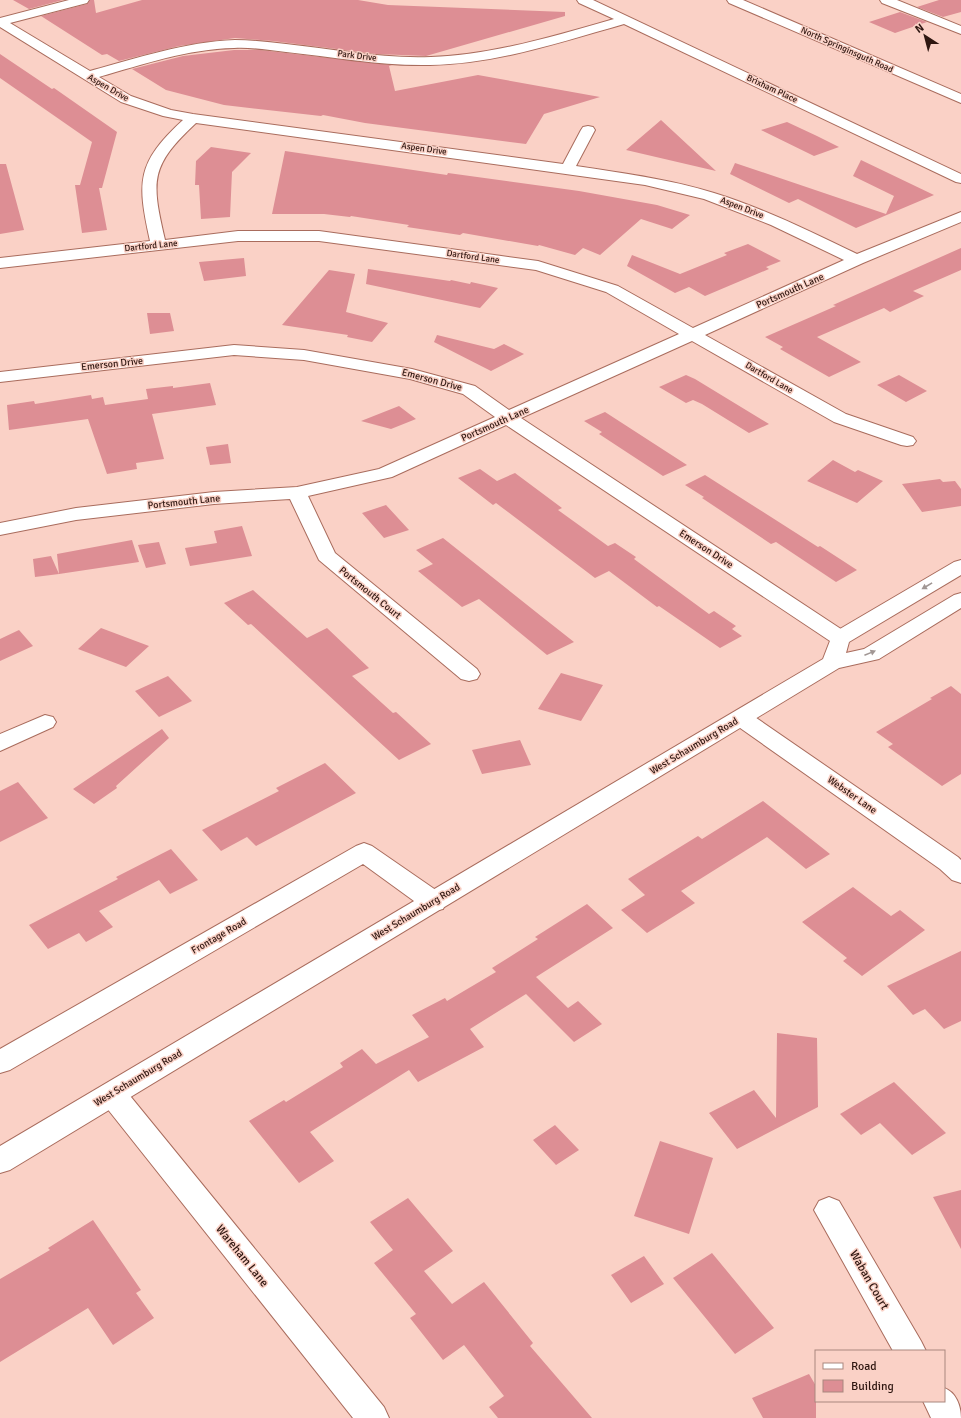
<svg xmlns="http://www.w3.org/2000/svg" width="961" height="1418" viewBox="0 0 961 1418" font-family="Signika,sans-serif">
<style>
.building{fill:#dd8e94}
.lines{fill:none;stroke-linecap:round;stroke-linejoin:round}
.minor-casing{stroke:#a96c5d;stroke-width:2}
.major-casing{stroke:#a96c5d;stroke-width:2}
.minor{fill:#fff;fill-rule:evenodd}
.major{fill:#fff;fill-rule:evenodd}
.oneway{fill:#a19794}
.labels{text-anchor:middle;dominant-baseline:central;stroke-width:3;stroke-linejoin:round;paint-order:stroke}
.far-street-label{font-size:9px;fill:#2f1711;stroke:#fad1c6}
.street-label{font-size:10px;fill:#2f1711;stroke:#fad1c6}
.near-street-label{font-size:12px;fill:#2f1711;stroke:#fad1c6}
</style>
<rect width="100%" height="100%" fill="#fad1c6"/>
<path class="building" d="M 13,0 L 63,0 L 29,9 Z
M 90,0 L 94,0 L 96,13 L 142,0 L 358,0 L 388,5 L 565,12 L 565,16 L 426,56 L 376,54 L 273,41 L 235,38 L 179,46 L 119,61 L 107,54 L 102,55 L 41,16 L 87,4 Z
M 939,0 L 961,0 L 961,12 L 943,17 L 917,7 Z
M 900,12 L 927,22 L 895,33 L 869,22 Z
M 234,50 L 260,50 L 392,65 L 389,66 L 395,91 L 478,75 L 600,97 L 544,114 L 526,144 L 365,123 L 323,115 L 321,116 L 224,105 L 166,90 L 132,69 L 183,56 Z
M 0,54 L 52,89 L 54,88 L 117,132 L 102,188 L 99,188 L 107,230 L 82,233 L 75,185 L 80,185 L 92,142 L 0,78 Z
M 661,120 L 716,171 L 626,150 Z
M 787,122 L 817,136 L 839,147 L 814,156 L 761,130 Z
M 211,147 L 251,153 L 232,172 L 230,217 L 201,219 L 199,185 L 195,185 L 196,161 Z
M 285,151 L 447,175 L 448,173 L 579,191 L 657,205 L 690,215 L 672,229 L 641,219 L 600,255 L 583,248 L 575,255 L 539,245 L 538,246 L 463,233 L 460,235 L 407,227 L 409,225 L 351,216 L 350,217 L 324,214 L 272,214 Z
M 861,160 L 934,195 L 856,228 L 798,199 L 789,203 L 730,174 L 735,163 L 886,214 L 894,196 L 853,176 Z
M 0,164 L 6,164 L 24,230 L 0,234 Z
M 748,244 L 781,261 L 766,267 L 769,269 L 705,296 L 689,287 L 675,293 L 627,266 L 632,255 L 680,274 L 727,255 L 724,253 Z
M 961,248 L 961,270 L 913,291 L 924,296 L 890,312 L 884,308 L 817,337 L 861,362 L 829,377 L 780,349 L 783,347 L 765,337 L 836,306 L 833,305 Z
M 244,258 L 246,276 L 204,281 L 199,262 Z
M 368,269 L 450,281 L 451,280 L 470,284 L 471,282 L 498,288 L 480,308 L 366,284 Z
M 329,270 L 355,274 L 346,312 L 388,323 L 372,342 L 347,337 L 348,335 L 282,325 Z
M 147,313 L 170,313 L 174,331 L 150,334 Z
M 437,335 L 494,349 L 504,344 L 524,354 L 491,371 L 434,342 Z
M 686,375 L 695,379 L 769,424 L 749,433 L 702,404 L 693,400 L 686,403 L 659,387 Z
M 899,375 L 927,391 L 906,402 L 877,385 Z
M 210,383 L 216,405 L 152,414 L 164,459 L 136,463 L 137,469 L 107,474 L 88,419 L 9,430 L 7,405 L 34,401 L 35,404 L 91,395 L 92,399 L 103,397 L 105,405 L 148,399 L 146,389 L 173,386 L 173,388 Z
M 399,406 L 416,419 L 391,429 L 361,421 Z
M 605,412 L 687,465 L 663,476 L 599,434 L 602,432 L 584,421 Z
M 228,444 L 231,463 L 210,465 L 206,447 Z
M 833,460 L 855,472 L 858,470 L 883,481 L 857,503 L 807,481 Z
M 480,469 L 497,481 L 515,473 L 562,508 L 558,510 L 608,546 L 615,543 L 636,557 L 634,559 L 709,614 L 714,611 L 736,626 L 732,629 L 742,636 L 720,648 L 659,606 L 657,607 L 609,571 L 595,578 L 496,503 L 493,505 L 458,478 Z
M 705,475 L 818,547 L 820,546 L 857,570 L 836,582 L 776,542 L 771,544 L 702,498 L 704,497 L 685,485 Z
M 940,479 L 943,482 L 955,481 L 961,489 L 961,506 L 922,512 L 902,484 Z
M 386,505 L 409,530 L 384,538 L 362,513 Z
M 242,526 L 252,556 L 190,566 L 185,548 L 217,543 L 214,531 Z
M 443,538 L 541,616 L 574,642 L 547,655 L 479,599 L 462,607 L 418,571 L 433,564 L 416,550 Z
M 132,540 L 139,562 L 59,574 L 57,554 Z
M 159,542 L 166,564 L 146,568 L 138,545 Z
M 51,556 L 59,574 L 35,577 L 33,559 Z
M 253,590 L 307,638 L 327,628 L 369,668 L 352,676 L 393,713 L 396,712 L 431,744 L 399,760 L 251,624 L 248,625 L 224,603 Z
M 101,628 L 149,646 L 126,667 L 78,649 Z
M 19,630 L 33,646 L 0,661 L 0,639 Z
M 561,673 L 603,685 L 581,721 L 538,709 Z
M 168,676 L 192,701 L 159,717 L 135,691 Z
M 951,686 L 961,694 L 961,774 L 942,786 L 888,747 L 893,744 L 876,732 L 932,699 L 930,698 Z
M 162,729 L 169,738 L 116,786 L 117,788 L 94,804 L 73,789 Z
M 520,740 L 531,765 L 482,774 L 472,750 Z
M 325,763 L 356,793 L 256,846 L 247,837 L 221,851 L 202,830 L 279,791 L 276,788 Z
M 18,782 L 48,818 L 0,842 L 0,791 Z
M 763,801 L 830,854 L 806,869 L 767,837 L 681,891 L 695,903 L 647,933 L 621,910 L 645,895 L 628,879 L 698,836 L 702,839 Z
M 171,849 L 198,880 L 170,894 L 159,880 L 99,911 L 113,927 L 86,942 L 79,933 L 48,949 L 29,925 L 118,879 L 116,877 Z
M 853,887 L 891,916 L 900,910 L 925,930 L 862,976 L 843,961 L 847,958 L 802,922 Z
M 587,904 L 613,928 L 536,977 L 568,1008 L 578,1001 L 602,1024 L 574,1042 L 526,994 L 470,1029 L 484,1047 L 418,1082 L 409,1070 L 310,1132 L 334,1161 L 299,1183 L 249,1121 L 284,1100 L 286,1102 L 343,1067 L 340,1063 L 362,1049 L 376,1064 L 429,1037 L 412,1015 L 445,998 L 447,1001 L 496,972 L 492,968 L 538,939 L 535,937 Z
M 961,951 L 961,1021 L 944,1029 L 925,1009 L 913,1015 L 887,986 Z
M 777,1033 L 817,1038 L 818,1107 L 737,1149 L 709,1113 L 754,1090 L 776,1118 Z
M 894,1082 L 946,1133 L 912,1155 L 880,1123 L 861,1135 L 840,1114 Z
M 555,1125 L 579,1150 L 556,1165 L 533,1140 Z
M 660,1141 L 713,1158 L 689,1234 L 634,1216 Z
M 961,1190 L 961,1249 L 933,1197 Z
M 408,1198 L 453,1251 L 424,1271 L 452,1304 L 484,1282 L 533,1343 L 530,1346 L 592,1418 L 498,1418 L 489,1407 L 504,1396 L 464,1345 L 443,1360 L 410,1318 L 416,1314 L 374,1263 L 393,1250 L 370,1222 Z
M 93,1220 L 141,1290 L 136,1293 L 154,1318 L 113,1345 L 88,1308 L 0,1362 L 0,1279 L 50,1250 L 48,1248 Z
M 712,1253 L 774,1328 L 735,1354 L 673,1278 Z
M 644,1256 L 664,1284 L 631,1303 L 611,1275 Z
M 809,1374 L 816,1386 L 816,1418 L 763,1418 L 752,1398 Z"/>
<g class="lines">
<defs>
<path id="minor" d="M 69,0 L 89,0 L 87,3 L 10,23 L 90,71 C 137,58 185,42 235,40 C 252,40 269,42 286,44 C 334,49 382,59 431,57 C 493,55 554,36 614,19 L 579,3 L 577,0 L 593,0 L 961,174 L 961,183 L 956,182 L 624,24 C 561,42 496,64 430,65 C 381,66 334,57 286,52 C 269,50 251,47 234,48 C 188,49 144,64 99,77 L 131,96 L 171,110 L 193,114 L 563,164 L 581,130 L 583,127 L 588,126 L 593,127 L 595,130 L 576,166 C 622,173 669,179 714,193 C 763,208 811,232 857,254 L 961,212 L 961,222 L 863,263 L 705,335 L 846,414 L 913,437 L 916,441 L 913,445 L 907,446 L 901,445 L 834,422 L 692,341 L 521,418 L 847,633 L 850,638 L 847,643 L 840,645 L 833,643 L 506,425 L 392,477 L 308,496 L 335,553 L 477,669 L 480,674 L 477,679 L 469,681 L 461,679 L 319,560 L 290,499 L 214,504 L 76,520 L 0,535 L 0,523 L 76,508 L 214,492 L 297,487 L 379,469 L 495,417 L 463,394 L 410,379 L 304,360 L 234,355 L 0,382 L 0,372 L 234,345 L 304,350 L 412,369 L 475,386 L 509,410 L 679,334 L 606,292 L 536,270 L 319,241 L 238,241 L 0,268 L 0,258 L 150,241 C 137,182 136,163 183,120 L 163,116 L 121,102 L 0,27 L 0,18 ZM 196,123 L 645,185 L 704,199 L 771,225 L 844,260 L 693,328 L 618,286 L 538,261 L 319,231 L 238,231 L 165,240 C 151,180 150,166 196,123 Z
M 727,0 L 743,0 L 961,94 L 961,103 L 729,3 Z
M 880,0 L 897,0 L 961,26 L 961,34 L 882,3 Z
M 741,711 L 749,713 L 958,857 L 961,860 L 961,883 L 952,880 L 940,869 L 733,723 L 730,718 L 733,713 Z
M 45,715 L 53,717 L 56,722 L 53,727 L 0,751 L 0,734 Z
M 364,843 L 372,846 L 443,895 L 446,902 L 443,909 L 434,911 L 425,909 L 363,864 L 10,1070 L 0,1073 L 0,1049 L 356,846 Z
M 112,1083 L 122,1086 L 384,1407 L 389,1418 L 353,1418 L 102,1102 L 98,1094 L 102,1086 Z
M 829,1197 L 839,1201 L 921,1341 L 926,1351 L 893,1351 L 814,1210 L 819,1201 Z
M 944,1388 C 956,1392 961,1406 961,1418 L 931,1418 L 923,1401 L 944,1401 Z"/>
<path id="major" d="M 961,560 L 961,575 L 849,642 L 846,653 L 864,649 L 954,595 L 961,593 L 961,608 L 879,659 L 839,668 L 10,1170 L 0,1173 L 0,1146 L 823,659 L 833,633 L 954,562 Z"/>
</defs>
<use href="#minor" class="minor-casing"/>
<use href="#major" class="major-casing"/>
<use href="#minor" class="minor"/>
<use href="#major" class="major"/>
</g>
<defs><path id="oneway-solid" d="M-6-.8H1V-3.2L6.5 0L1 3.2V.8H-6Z"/></defs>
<g class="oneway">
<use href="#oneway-solid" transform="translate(927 586) rotate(149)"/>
<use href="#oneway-solid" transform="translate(870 653) rotate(-22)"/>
</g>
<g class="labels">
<g class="far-street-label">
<text transform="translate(847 50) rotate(24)">North Springinsguth Road</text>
<text transform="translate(357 56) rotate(7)">Park Drive</text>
<text transform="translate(108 88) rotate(30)">Aspen Drive</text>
<text transform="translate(772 89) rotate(25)">Brixham Place</text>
<text transform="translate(424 149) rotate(8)">Aspen Drive</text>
<text transform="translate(742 208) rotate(21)">Aspen Drive</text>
<text transform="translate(151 246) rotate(-6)">Dartford Lane</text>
<text transform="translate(473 257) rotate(8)">Dartford Lane</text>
<text transform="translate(769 378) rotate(30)">Dartford Lane</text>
</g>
<g class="street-label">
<text transform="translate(790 291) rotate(-24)">Portsmouth Lane</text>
<text transform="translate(112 364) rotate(-6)">Emerson Drive</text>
<text transform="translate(432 380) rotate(15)">Emerson Drive</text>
<text transform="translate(495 424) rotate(-24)">Portsmouth Lane</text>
<text transform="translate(184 502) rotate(-6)">Portsmouth Lane</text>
<text transform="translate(706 549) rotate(33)">Emerson Drive</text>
<text transform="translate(370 593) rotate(39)">Portsmouth Court</text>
<text transform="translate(694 746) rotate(-31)">West Schaumburg Road</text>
<text transform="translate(852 795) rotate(35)">Webster Lane</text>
<text transform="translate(416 912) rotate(-31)">West Schaumburg Road</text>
<text transform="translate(219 936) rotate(-30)">Frontage Road</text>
<text transform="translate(138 1078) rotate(-31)">West Schaumburg Road</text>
</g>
<g class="near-street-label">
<text transform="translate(242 1256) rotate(51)">Wareham Lane</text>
<text transform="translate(869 1280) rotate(60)">Waban Court</text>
</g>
</g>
<rect x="815" y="1350" width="130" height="52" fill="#fad1c6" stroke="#a9877e"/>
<rect x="823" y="1363" width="20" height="6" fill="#ffffff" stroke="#a9877e"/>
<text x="851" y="1370" font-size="12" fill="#2f1711">Road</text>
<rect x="823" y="1380" width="20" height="12" fill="#dd8e94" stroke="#a9877e"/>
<text x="851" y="1390" font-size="12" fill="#2f1711">Building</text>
<g transform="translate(925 36) rotate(324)" stroke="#fad1c6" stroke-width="3" paint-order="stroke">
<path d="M0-3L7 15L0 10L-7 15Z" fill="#2f1711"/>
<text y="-6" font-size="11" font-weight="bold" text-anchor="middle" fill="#2f1711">N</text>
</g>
</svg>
